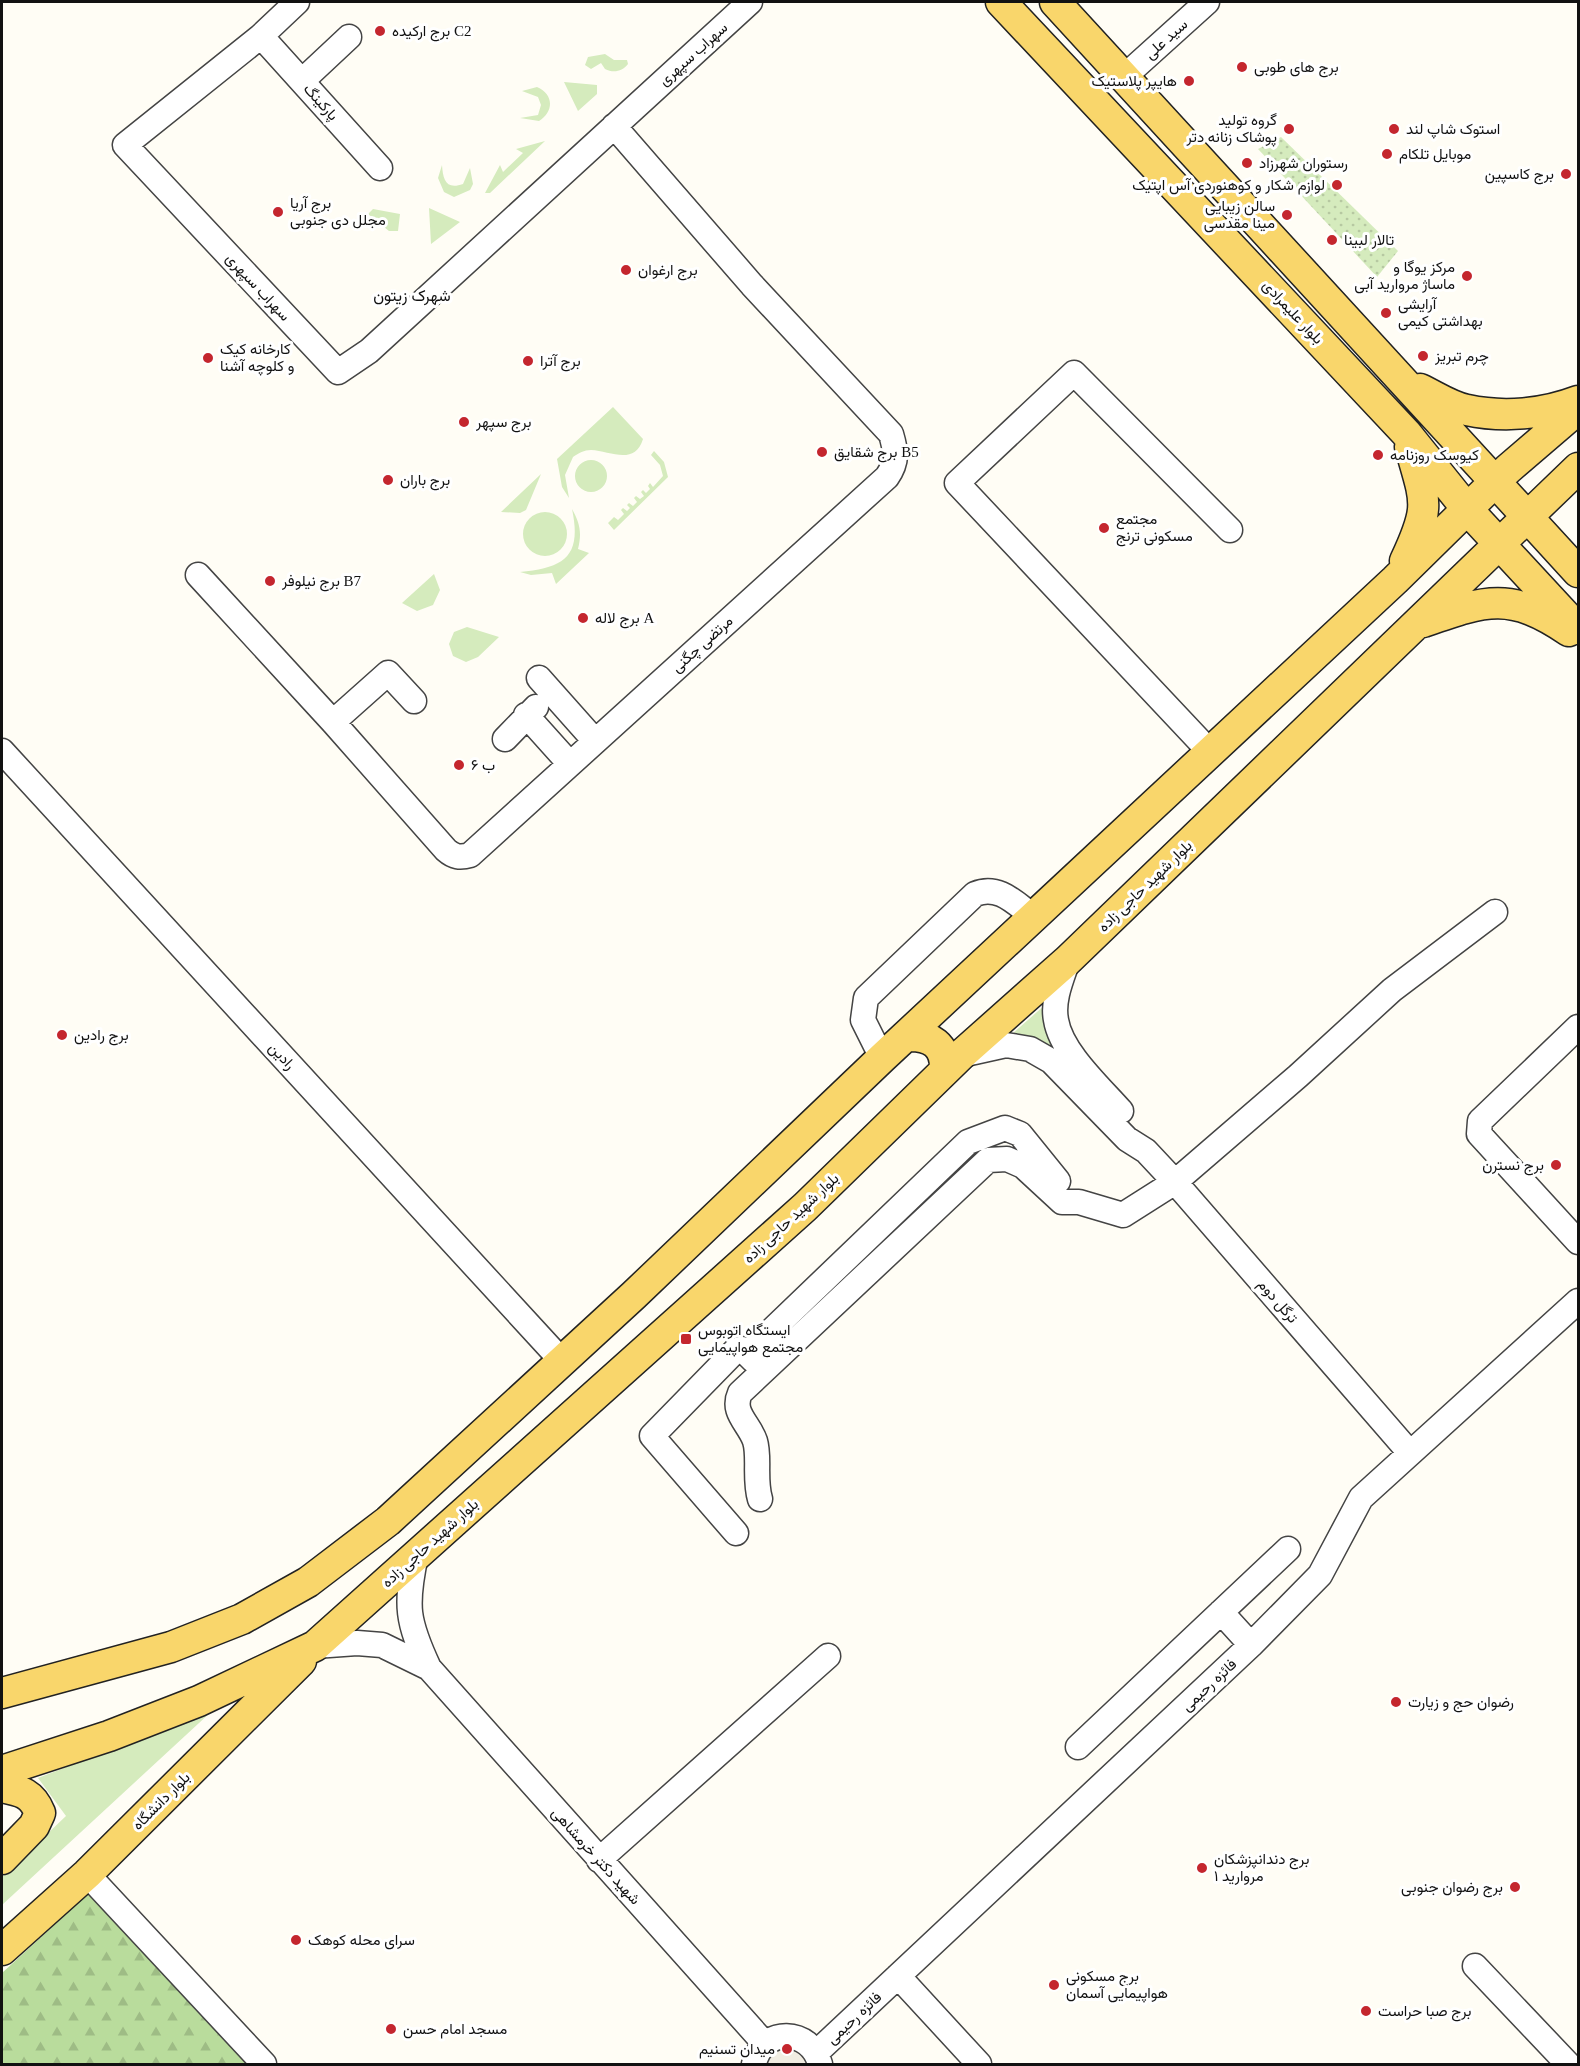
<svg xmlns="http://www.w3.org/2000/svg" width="1580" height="2066" viewBox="0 0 1580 2066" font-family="'Times New Roman',Vazirmatn,serif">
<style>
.grass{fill:#d5ebbd}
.forest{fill:url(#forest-firs)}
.garden{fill:url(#garden-dots)}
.plaza{fill:#f1ede2}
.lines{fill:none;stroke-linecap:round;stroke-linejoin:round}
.minor-casing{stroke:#444;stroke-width:27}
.major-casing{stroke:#222;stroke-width:33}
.minor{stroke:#fff;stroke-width:24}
.major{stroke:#f9d66b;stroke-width:30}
.poi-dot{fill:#c4262e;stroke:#fff;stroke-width:2}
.labels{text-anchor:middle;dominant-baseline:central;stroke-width:6;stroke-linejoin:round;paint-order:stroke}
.poi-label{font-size:15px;fill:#111;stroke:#fff;text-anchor:start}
.street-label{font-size:15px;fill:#111;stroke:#fff}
.neighbourhood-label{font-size:16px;fill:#111;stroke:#fff}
</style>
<defs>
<pattern id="forest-firs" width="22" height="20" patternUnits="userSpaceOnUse" patternTransform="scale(1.5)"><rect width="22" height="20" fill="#b9dc9c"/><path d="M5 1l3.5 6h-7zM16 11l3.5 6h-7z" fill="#9ebc85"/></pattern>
<pattern id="garden-dots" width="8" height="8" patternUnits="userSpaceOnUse" patternTransform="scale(1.5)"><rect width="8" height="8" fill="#d5ebbd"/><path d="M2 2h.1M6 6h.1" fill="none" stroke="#b6c8a1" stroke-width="1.8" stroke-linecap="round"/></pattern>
</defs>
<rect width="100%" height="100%" fill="#fffdf5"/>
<path class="grass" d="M 605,54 L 614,60 L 627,60 L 628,64 C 622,72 613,73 605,69 L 601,63 L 591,69 L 585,65 L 588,57 Z
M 564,82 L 597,85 L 597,94 L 578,111 Z
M 537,87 C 554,94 554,112 539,121 L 520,118 L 538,115 L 541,105 L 538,97 L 522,91 Z
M 545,141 L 490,193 L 485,193 L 500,165 L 503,172 L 523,153 L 516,149 Z
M 442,165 C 443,180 446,190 463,184 L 470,168 L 473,184 L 470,190 L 454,197 L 444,192 L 438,178 Z
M 429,208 L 460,222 L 431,244 Z
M 373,209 L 400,214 L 398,231 L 389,231 L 368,214 Z
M 613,407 L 643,439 C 635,466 610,451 591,450 C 584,450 579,453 573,457 L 565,475 L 569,498 L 562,487 L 557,459 Z
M 654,451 L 664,462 L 668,477 L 614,530 L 608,523 L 614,517 L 618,520 L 624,514 L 621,510 L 623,508 L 627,511 L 630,508 L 627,505 L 629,503 L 633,506 L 637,502 L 634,498 L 636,496 L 640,499 L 644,496 L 641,492 L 643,490 L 646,493 L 650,489 L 648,486 L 650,483 L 653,487 L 663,476 L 660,465 L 651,455 Z
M575 476a16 16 0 1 1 32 0a16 16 0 1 1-32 0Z
M 541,474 L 526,510 L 520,513 L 501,512 Z
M 572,509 C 580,523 582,533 578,549 L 589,553 L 556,584 L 552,573 L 531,575 L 520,572 C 565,568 582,556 572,509 Z
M523 534a22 22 0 1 1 44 0a22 22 0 1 1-44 0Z
M 434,574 L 440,590 L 433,605 L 417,611 L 402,603 Z
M 467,627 L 499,637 L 478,657 L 466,662 L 453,656 L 449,644 L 454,632 Z
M 1046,1004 L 1063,1055 L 1028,1035 L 1011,1035 Z
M 212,1711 L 2,1905 L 2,1877 L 66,1816 L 38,1778 Z"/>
<path class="forest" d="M 88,1894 L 247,2064 L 2,2064 L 2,1973 Z"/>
<path class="garden" d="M 1281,137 L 1398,251 L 1377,277 L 1258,149 Z"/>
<path class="plaza" d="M 773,2038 L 820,2064 L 754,2064 Z"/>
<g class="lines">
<defs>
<path id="minor" d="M 297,2 L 261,36 L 125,145 L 338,372 L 369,351 L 750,2
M 261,36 L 380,168
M 1125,76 L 1207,2
M 302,81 L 349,37
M 198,575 L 333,722 L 446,850 C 454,857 460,858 470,855 L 887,477 C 898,461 896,451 891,434 L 752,285 L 614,126
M 539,678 L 595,741
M 526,715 L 570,764
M 333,722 L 388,673 L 414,701
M 505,739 L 536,707
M 2,751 L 562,1361
M 1211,753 L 957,483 L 1074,373 L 1230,530
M 1068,960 C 1062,978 1052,1000 1056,1020 C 1061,1052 1100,1087 1121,1111
M 1578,1027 L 1480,1121 L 1479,1134 L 1578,1242
M 961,1055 L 1006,1045 L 1030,1049 L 1051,1061 L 1127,1139 L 1146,1151 L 1175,1182 L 1410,1453
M 882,1058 L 863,1020 L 866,998 L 975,894 C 999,884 1016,904 1034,917
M 747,1354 L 968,1142 L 1005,1128 L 1020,1134 L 1058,1181
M 760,1499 C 754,1479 760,1457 755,1441 C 749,1423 731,1413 740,1393 L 988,1160 L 1007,1159 L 1023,1166 L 1062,1202 L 1079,1202 L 1123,1215 L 1175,1182 L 1298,1076 L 1392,990 L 1495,912
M 736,1533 L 652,1436 L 736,1350 L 742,1349 L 753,1360
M 416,1555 C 405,1606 407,1621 429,1668 L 765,2044
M 1221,1612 L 1251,1645
M 315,1646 L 357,1643 L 382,1645 L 429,1668
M 1078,1747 L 1288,1549
M 599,1860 L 828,1656
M 87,1874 L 264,2064
M 1475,1966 L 1568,2064
M 898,1976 L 979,2064
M 816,2053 L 1251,1645 L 1320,1575 L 1361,1498 L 1578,1301
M 754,2064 C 762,2026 811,2028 820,2064"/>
<path id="major" d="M 1001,2 L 1406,433 L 1467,509 L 1578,629
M 1055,2 L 1578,572
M 1420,389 C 1435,396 1451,407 1467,410 C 1504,418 1544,414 1578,401
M 1405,561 C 1431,506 1426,503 1410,447
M 1423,622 C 1486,600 1510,591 1569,631
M 907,1036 C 931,1035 946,1045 945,1070
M 2,1693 L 171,1647 L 242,1619 L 308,1582 L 388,1521 L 634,1295 L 882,1058 L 1395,580 L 1508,469 L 1578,409
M 2,1771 L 109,1736 L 199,1701 L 315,1646 L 805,1207 L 961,1055 L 1068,960 L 1578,468
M 2,1787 C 21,1791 32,1793 40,1813 L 34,1826 L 2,1859
M 2,1950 L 87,1874 L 301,1661"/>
</defs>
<use href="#minor" class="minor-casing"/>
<use href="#major" class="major-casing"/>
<use href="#minor" class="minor"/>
<use href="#major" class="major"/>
</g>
<g class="poi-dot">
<circle cx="380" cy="31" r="6"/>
<circle cx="1242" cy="67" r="6"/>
<circle cx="1189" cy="81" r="6"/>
<circle cx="1289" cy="129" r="6"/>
<circle cx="1394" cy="129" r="6"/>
<circle cx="1387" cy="154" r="6"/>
<circle cx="1247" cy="163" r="6"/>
<circle cx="1566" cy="174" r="6"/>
<circle cx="1337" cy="185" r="6"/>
<circle cx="278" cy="212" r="6"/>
<circle cx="1287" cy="215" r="6"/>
<circle cx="1332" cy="240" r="6"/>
<circle cx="626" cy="270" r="6"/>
<circle cx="1467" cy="276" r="6"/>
<circle cx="1386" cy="313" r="6"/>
<circle cx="1423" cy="356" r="6"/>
<circle cx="208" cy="358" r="6"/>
<circle cx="528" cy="361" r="6"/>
<circle cx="464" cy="422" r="6"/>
<circle cx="822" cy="452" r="6"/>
<circle cx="1378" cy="455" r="6"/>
<circle cx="388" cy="480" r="6"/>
<circle cx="1104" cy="528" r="6"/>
<circle cx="270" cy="581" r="6"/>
<circle cx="583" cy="618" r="6"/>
<circle cx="459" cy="765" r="6"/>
<circle cx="62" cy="1035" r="6"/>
<circle cx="1556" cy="1165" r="6"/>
<rect x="680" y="1333" width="12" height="12" rx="3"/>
<circle cx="1396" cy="1702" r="6"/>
<circle cx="1202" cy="1868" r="6"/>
<circle cx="1515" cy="1887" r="6"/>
<circle cx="296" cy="1940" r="6"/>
<circle cx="1054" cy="1985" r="6"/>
<circle cx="1366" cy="2011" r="6"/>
<circle cx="391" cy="2029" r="6"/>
<circle cx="787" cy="2049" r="6"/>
</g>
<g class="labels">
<g class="poi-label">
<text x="392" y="31">برج ارکیده C2</text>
<text x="1254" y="67">برج های طوبی</text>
<text x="1177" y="81" text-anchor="end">هایپر پلاستیک</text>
<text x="1277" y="120" text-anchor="end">گروه تولید<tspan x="1277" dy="17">پوشاک‌ زنانه دتر</tspan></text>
<text x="1406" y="129">استوک شاپ لند</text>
<text x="1399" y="154">موبایل تلکام</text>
<text x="1259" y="163">رستوران شهرزاد</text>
<text x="1554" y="174" text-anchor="end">برج کاسپین</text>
<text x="1325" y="185" text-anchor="end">لوازم شکار و کوهنوردی آس اپتیک</text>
<text x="290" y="203">برج آریا<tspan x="290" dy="17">مجلل دی جنوبی</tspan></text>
<text x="1275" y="206" text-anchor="end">سالن زیبایی<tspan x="1275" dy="17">مینا مقدسی</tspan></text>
<text x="1344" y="240">تالار لبینا</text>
<text x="1455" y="267" text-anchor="end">مرکز یوگا و<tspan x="1455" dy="17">ماساژ مروارید آبی</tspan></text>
<text x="638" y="270">برج ارغوان</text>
<text x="1398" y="304">آرایشی<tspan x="1398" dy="17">بهداشتی کیمی</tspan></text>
<text x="220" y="349">کارخانه کیک<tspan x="220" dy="17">و کلوچه آشنا</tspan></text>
<text x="1435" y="356">چرم تبریز</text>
<text x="540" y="361">برج آترا</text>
<text x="476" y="422">برج سپهر</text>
<text x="834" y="452">برج شقایق B5</text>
<text x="1390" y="455">کیوسک روزنامه</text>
<text x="400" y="480">برج باران</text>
<text x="1116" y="519">مجتمع<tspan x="1116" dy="17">مسکونی ترنج</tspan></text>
<text x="282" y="581">برج نیلوفر B7</text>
<text x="595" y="618">برج لاله A</text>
<text x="471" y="765">ب ۶</text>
<text x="74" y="1035">برج رادین</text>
<text x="1544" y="1165" text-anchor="end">برج نسترن</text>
<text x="698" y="1330">ایستگاه اتوبوس<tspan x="698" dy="17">مجتمع هواپیمایی</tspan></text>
<text x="1408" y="1702">رضوان حج و زیارت</text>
<text x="1214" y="1859">برج دندانپزشکان<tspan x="1214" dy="17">مروارید ۱</tspan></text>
<text x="1503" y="1887" text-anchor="end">برج رضوان جنوبی</text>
<text x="308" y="1940">سرای محله کوهک</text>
<text x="1066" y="1976">برج مسکونی<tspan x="1066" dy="17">هواپیمایی آسمان</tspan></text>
<text x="1378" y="2011">برج صبا حراست</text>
<text x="403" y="2029">مسجد امام حسن</text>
<text x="775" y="2049" text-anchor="end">میدان تسنیم</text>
</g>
<g class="street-label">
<text transform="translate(1166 39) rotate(-42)">سید علی</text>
<text transform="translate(693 54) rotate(-42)">سهراب سپهری</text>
<text transform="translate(321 102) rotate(48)">پارکینگ</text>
<text transform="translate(258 287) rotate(47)">سهراب سپهری</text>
<text transform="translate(1293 312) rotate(47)">بلوار علیمرادی</text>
<text transform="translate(702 644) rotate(-42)">مرتضی چگنی</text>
<text transform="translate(1145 886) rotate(-44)">بلوار شهید حاجی زاده</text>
<text transform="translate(282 1056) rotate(47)">رادین</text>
<text transform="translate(791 1218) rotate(-43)">بلوار شهید حاجی زاده</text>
<text transform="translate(1278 1301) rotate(49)">ترگل دوم</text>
<text transform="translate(430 1543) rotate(-42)">بلوار شهید حاجی زاده</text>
<text transform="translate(1209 1685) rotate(-43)">فائزه رحیمی</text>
<text transform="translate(161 1801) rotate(-45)">بلوار دانشگاه</text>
<text transform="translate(596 1856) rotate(48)">شهید دکتر خرمشاهی</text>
<text transform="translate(854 2018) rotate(-43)">فائزه رحیمی</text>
</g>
<g class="neighbourhood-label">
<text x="412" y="295">شهرک زیتون</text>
</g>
</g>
<rect width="1580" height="2066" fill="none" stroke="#111111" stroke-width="6"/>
</svg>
